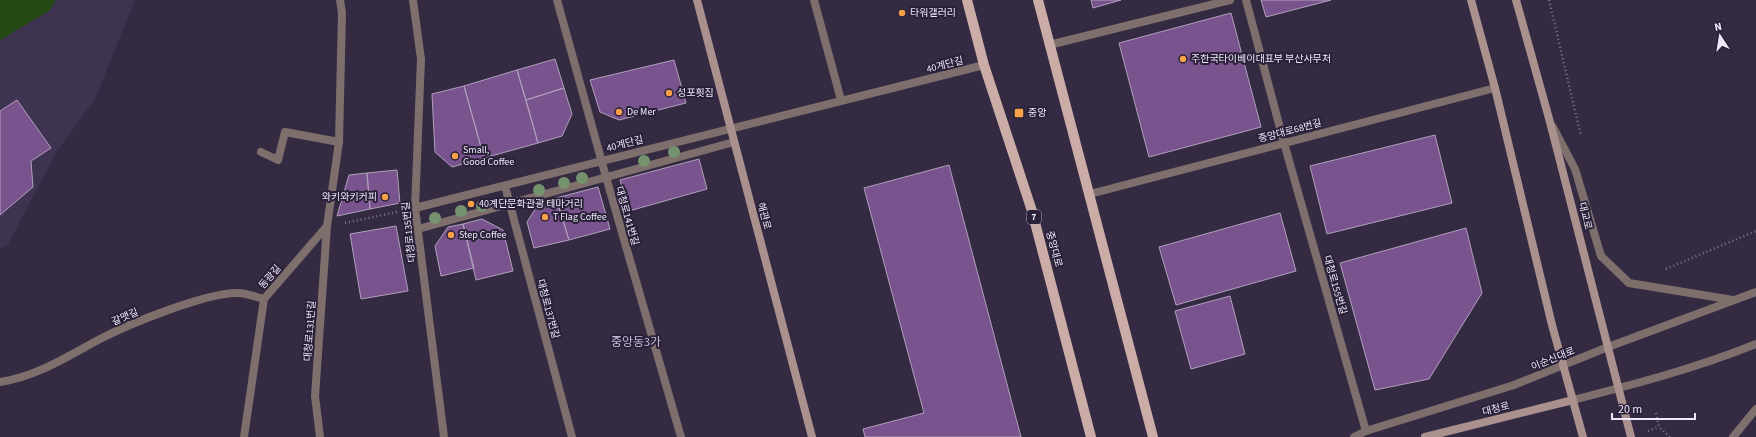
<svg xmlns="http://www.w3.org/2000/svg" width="1756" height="437" viewBox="0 0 1756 437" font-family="'Source Sans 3','Noto Sans KR',sans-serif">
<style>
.built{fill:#3e3350}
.green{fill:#254913}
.building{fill:#78538d;stroke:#b1a0bc}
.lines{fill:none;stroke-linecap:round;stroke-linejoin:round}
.path{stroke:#7f778c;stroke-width:2.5;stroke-dasharray:1 3;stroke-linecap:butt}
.service{stroke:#7e6f6c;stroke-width:8}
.pedestrian{stroke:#7e6f6c;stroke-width:8}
.minor{stroke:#7e6f6c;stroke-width:8}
.tertiary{stroke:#7e6f6c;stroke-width:8}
.secondary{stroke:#aa918d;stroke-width:8}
.primary{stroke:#cbaca6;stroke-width:10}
.tree{fill:#75926e}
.poi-dot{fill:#f7a149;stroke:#2a2139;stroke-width:1.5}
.labels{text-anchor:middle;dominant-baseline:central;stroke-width:4;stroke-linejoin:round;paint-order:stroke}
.shield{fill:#2a2139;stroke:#b3adbf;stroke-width:1}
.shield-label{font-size:9px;font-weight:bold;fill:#eee9f9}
.poi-label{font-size:10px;fill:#eee9f9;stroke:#2a2139;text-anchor:start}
.street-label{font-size:10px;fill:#eee9f9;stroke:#2a2139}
.quarter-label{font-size:12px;fill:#c5bbda;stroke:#2a2139}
</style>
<rect width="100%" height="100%" fill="#342b43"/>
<path class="built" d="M 0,0 L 135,0 L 95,99 L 57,151 L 7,246 L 0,249 Z"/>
<path class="green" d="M 0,0 L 56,0 L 49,11 L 0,40 Z"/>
<path class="building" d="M 1091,0 L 1121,0 L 1093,8 Z
M 1261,0 L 1331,0 L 1266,17 Z
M 1231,13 L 1261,127 L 1149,157 L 1119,43 Z
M 555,59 L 564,88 L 526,100 L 517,70 Z
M 674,60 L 686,103 L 619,120 L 600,112 L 590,80 Z
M 517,70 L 538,143 L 484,158 L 464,86 Z
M 464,86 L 484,158 L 452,167 L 435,152 L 432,94 Z
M 564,88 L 572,114 L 562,136 L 538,143 L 526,100 Z
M 17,100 L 51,148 L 31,161 L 33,187 L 0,215 L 0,111 Z
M 1435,135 L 1452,203 L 1327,234 L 1310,166 Z
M 699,159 L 707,189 L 629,211 L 620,180 Z
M 949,165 L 1021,437 L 865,437 L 863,429 L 924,413 L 864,188 Z
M 397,170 L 400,203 L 370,209 L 367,173 Z
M 367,173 L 370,209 L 337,216 L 349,175 Z
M 598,187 L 610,229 L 569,240 L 556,198 Z
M 556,198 L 569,240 L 534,248 L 527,222 L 539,203 Z
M 1280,213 L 1296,271 L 1176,305 L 1159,247 Z
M 482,219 L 503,230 L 513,271 L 476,280 L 463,224 Z
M 463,224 L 474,268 L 441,276 L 435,246 L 448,227 Z
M 396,226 L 408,291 L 361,299 L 350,234 Z
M 1466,228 L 1482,293 L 1429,379 L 1375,390 L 1340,263 Z
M 1230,296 L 1245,354 L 1191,369 L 1175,311 Z"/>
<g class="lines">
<path class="path" d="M 1549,0 L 1581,136
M 345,223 L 397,212
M 1666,269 L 1756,231
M 1656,413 L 1659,427 L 1670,437
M 1648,431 L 1659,427"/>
<path class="service" d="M 261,152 L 278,160 L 285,132 L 339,142"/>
<path class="pedestrian" d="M 418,229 L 734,142"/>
<path class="minor" d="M 413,0 L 421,59 L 415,208 L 444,437
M 557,0 L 606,177 L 681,437
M 814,0 L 841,100
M 1246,0 L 1284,143 L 1366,431
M 1049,45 L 1230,0
M 505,186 L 572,437
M 1090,194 L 1495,88
M 415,208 L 984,65
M 0,382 C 36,377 68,356 100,339 C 129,324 209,291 240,293 C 248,294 257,297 264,299
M 244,437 L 264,299 L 327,226 L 339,142 L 342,13 L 340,0
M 320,437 L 315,396 L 327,226"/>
<path class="tertiary" d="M 1553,127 L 1575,169 L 1601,256 L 1629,283 L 1733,300
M 1573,400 C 1635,384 1697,368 1756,344
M 1354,437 L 1366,431 L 1514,385 L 1608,347 L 1756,292
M 1733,437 L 1756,409"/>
<path class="secondary" d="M 697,0 L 812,437
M 1471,0 L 1495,88 L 1552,325 L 1583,437
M 1516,0 L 1550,122 L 1631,437
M 1425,437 L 1573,400"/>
<path class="primary" d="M 967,0 L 984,65 L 1032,211 L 1091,437
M 1038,0 L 1153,437"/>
</g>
<g class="tree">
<circle cx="674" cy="152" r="6"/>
<circle cx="644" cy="161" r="6"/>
<circle cx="582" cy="178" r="6"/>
<circle cx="564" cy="183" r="6"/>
<circle cx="539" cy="190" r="6"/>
<circle cx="482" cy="206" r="6"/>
<circle cx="461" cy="211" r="6"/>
<circle cx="435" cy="218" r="6"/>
</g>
<g class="poi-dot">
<circle cx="902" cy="13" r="4"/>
<circle cx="1183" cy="59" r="4"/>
<circle cx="669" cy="93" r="4"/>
<circle cx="619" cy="112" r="4"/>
<rect x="1014" y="108" width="10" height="10" rx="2"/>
<circle cx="455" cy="156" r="4"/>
<circle cx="385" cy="197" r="4"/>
<circle cx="471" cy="204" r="4"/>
<circle cx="545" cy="217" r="4"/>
<circle cx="451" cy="235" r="4"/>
</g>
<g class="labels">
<rect class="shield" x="1027" y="210" width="14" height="14" rx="3"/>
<g class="shield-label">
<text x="1034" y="217">7</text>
</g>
<g class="poi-label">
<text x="910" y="13">타워갤러리</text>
<text x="1191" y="59">주한국타이베이대표부 부산사무처</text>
<text x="677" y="93">성포횟집</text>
<text x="627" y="112">De Mer</text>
<text x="1028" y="113">중앙</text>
<text x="463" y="150">Small,<tspan x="463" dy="12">Good Coffee</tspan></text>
<text x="377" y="197" text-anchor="end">와키와키커피</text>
<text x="479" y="204">40계단문화관광 테마거리</text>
<text x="553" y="217">T Flag Coffee</text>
<text x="459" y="235">Step Coffee</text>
</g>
<g class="street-label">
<text transform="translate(945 65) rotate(-14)">40계단길</text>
<text transform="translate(1290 131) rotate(-15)">중앙대로68번길</text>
<text transform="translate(625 144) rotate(-14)">40계단길</text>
<text transform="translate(627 216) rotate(74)">대청로141번길</text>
<text transform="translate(764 216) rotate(75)">해관로</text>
<text transform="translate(1585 216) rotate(76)">대교로</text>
<text transform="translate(409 232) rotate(-96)">대청로135번길</text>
<text transform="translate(1054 249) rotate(75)">중앙대로</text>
<text transform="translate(270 277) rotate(-49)">동광길</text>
<text transform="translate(1335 285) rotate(74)">대청로155번길</text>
<text transform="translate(548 309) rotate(75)">대청로137번길</text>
<text transform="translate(125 317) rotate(-23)">갈맷길</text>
<text transform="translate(310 331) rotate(-86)">대청로131번길</text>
<text transform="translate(1553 359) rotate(-22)">이순신대로</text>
<text transform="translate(1496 409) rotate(-14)">대청로</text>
</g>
<g class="quarter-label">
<text x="636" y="342">중앙동3가</text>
</g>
</g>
<g transform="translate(1720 36) rotate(348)" stroke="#2a2139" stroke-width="3" paint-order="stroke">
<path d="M0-3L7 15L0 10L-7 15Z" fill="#eee9f9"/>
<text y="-6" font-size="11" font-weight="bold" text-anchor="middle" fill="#eee9f9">N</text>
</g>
<path d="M1612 413v6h83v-6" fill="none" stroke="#eee9f9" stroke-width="2"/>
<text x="1618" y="413" font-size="12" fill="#eee9f9" stroke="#2a2139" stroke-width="3" paint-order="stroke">20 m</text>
</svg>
